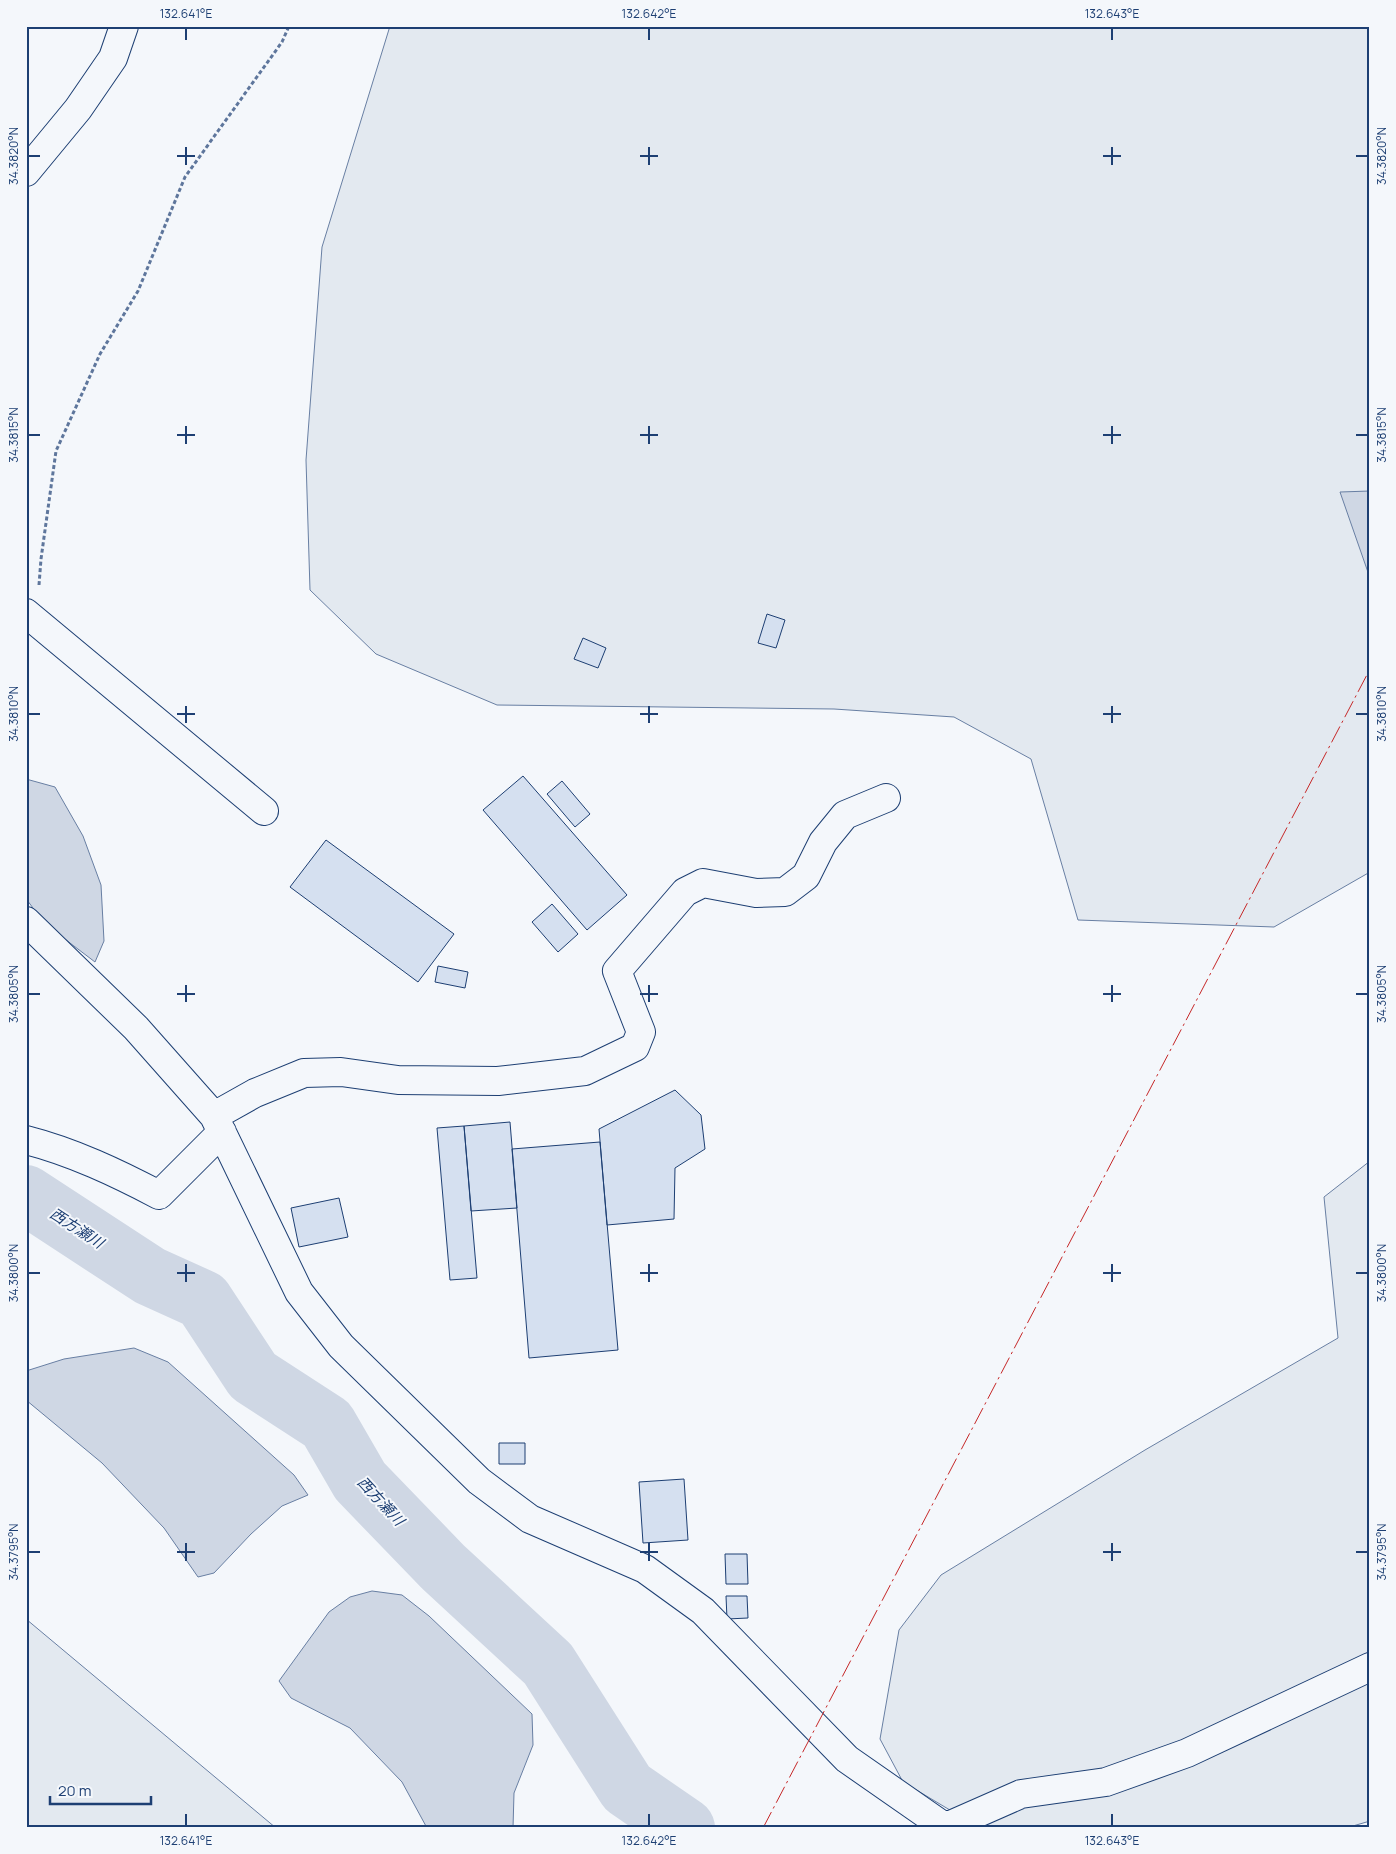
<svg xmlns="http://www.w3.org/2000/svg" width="1396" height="1854" viewBox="0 0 1396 1854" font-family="Manrope,'Noto Sans JP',sans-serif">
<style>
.green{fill:#e3e9f0;stroke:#687fa3}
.water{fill:#cfd7e4;stroke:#687fa3}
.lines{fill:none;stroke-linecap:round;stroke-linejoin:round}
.river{stroke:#cfd7e4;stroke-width:60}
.building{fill:#d5e0f0;stroke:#1d3f73}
.minor-casing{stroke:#1d3f73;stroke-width:30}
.path{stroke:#5e769c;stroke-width:3;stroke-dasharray:4 2.5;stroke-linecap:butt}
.minor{stroke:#f4f7fb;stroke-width:28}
.power{stroke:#c62828;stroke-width:1;stroke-dasharray:18 4 2.5 4;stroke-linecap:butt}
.ticks{fill:none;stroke:#1d3f73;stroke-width:2}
.labels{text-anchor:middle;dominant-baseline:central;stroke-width:4;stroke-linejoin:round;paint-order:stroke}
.water-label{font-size:15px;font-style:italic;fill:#1d3f73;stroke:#f4f7fb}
.neatline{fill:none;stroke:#1d3f73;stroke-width:2}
.ticks-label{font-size:12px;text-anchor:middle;fill:#1d3f73}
</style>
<rect width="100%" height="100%" fill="#f4f7fb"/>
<path class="green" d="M 390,26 L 1370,26 L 1370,872 L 1274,927 L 1078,920 L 1031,759 L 954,717 L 834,709 L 497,705 L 376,654 L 310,590 L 306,460 L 322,247 Z
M 1370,1161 L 1370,1821 L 1346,1828 L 980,1828 L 903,1782 L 880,1739 L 899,1630 L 941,1575 L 1145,1450 L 1338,1338 L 1324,1197 Z
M 26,1619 L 276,1828 L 26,1828 Z"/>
<path class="water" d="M 1370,491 L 1370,578 L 1340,492 Z
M 26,779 L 55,787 L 83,836 L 101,885 L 104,941 L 95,962 L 45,924 L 27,900 Z
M 134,1348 L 168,1362 L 294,1475 L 308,1495 L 282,1506 L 251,1534 L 214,1573 L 198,1577 L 164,1528 L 102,1463 L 26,1400 L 26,1371 L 64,1359 Z
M 372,1591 L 402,1595 L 429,1616 L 532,1714 L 533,1745 L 514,1793 L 513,1828 L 427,1828 L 402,1782 L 350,1728 L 291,1698 L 279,1681 L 329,1612 L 350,1597 Z"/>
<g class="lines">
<path class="river" d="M 26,1195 L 150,1276 L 203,1300 L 253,1376 L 327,1424 L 360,1481 L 443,1567 L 548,1664 L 627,1788 L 685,1828"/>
</g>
<path class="building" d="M 767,614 L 785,620 L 776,648 L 758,643 Z
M 583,638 L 606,648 L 598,668 L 574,659 Z
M 523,776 L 627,895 L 587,930 L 483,810 Z
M 562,781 L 590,814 L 575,827 L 547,794 Z
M 326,840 L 454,934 L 418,982 L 290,887 Z
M 552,904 L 578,934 L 558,952 L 532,922 Z
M 438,966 L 468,972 L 465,988 L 435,982 Z
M 675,1090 L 701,1115 L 705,1149 L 675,1168 L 674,1219 L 607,1225 L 599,1129 Z
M 510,1122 L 517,1208 L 471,1211 L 464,1126 Z
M 464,1126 L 477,1278 L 450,1280 L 437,1128 Z
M 600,1142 L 618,1350 L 529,1358 L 512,1149 Z
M 339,1198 L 348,1237 L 299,1247 L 291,1208 Z
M 499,1443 L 525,1443 L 525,1464 L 499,1464 Z
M 684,1479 L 688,1540 L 643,1543 L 639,1482 Z
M 725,1554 L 747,1554 L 748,1584 L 726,1584 Z
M 726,1596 L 747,1596 L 748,1618 L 727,1619 Z"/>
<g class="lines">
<defs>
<path id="minor" d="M 26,172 L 78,109 L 113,58 L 124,26
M 26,613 L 264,811
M 26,921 L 136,1028 L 214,1116 L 299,1292 L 341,1346 L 479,1481 L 530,1519 L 645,1569 L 703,1611 L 847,1759 L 946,1828
M 214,1116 L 255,1093 L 304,1073 L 341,1072 L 398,1080 L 498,1081 L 585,1071 L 635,1047 L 641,1032 L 617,971 L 685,892 L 703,883 L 756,893 L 785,892 L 806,876 L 823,842 L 845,815 L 886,798
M 26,1140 C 73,1152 117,1173 159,1195 L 222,1132
M 946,1827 L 1021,1794 L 1106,1782 L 1187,1753 L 1370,1667"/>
</defs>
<use href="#minor" class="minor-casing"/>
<path class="path" d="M 39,585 L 41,559 L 56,451 L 100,354 L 138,291 L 185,177 L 282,42 L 289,26"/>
<use href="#minor" class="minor"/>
<path class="power" d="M 763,1828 L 1370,669"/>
</g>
<path class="ticks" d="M 186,28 L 186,40M 649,28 L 649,40M 1112,28 L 1112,40M 186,147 L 186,165M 649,147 L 649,165M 1112,147 L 1112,165M 28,156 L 40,156M 177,156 L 195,156M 640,156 L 658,156M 1103,156 L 1121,156M 1356,156 L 1368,156M 186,426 L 186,444M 649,426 L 649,444M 1112,426 L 1112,444M 28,435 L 40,435M 177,435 L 195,435M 640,435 L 658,435M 1103,435 L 1121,435M 1356,435 L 1368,435M 186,706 L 186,723M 649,706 L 649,723M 1112,706 L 1112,723M 28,714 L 40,714M 177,714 L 195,714M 640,714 L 658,714M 1103,714 L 1121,714M 1356,714 L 1368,714M 186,985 L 186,1002M 649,985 L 649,1002M 1112,985 L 1112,1002M 28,994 L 40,994M 177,994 L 195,994M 640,994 L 658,994M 1103,994 L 1121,994M 1356,994 L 1368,994M 186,1264 L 186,1282M 649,1264 L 649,1282M 1112,1264 L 1112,1282M 28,1273 L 40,1273M 177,1273 L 195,1273M 640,1273 L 658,1273M 1103,1273 L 1121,1273M 1356,1273 L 1368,1273M 186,1543 L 186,1561M 649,1543 L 649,1561M 1112,1543 L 1112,1561M 28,1552 L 40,1552M 177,1552 L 195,1552M 640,1552 L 658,1552M 1103,1552 L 1121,1552M 1356,1552 L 1368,1552M 186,1814 L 186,1826M 649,1814 L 649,1826M 1112,1814 L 1112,1826"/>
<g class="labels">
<g class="water-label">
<text transform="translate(77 1228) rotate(33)">西方瀬川</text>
<text transform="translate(381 1501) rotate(47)">西方瀬川</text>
</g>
</g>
<rect width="1396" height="1854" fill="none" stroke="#f4f7fb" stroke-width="55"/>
<path d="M50 1796v8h101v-8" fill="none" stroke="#1d3f73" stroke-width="2.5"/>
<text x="58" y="1796" font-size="15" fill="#1d3f73" stroke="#f4f7fb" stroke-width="4" paint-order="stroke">20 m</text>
<rect x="28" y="28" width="1340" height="1798" class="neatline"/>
<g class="ticks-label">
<text x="186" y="18">132.641°E</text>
<text x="649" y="18">132.642°E</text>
<text x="1112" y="18">132.643°E</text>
<text transform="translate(14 156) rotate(-90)" y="4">34.3820°N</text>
<text transform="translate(1382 156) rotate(-90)" y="4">34.3820°N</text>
<text transform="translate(14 435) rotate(-90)" y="4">34.3815°N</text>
<text transform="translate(1382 435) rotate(-90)" y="4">34.3815°N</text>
<text transform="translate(14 714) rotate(-90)" y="4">34.3810°N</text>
<text transform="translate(1382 714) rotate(-90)" y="4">34.3810°N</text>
<text transform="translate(14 994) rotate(-90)" y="4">34.3805°N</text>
<text transform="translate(1382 994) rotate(-90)" y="4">34.3805°N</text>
<text transform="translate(14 1273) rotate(-90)" y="4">34.3800°N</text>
<text transform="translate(1382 1273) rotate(-90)" y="4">34.3800°N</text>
<text transform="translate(14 1552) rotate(-90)" y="4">34.3795°N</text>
<text transform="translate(1382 1552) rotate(-90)" y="4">34.3795°N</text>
<text x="186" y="1845">132.641°E</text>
<text x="649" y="1845">132.642°E</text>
<text x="1112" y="1845">132.643°E</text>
</g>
</svg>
